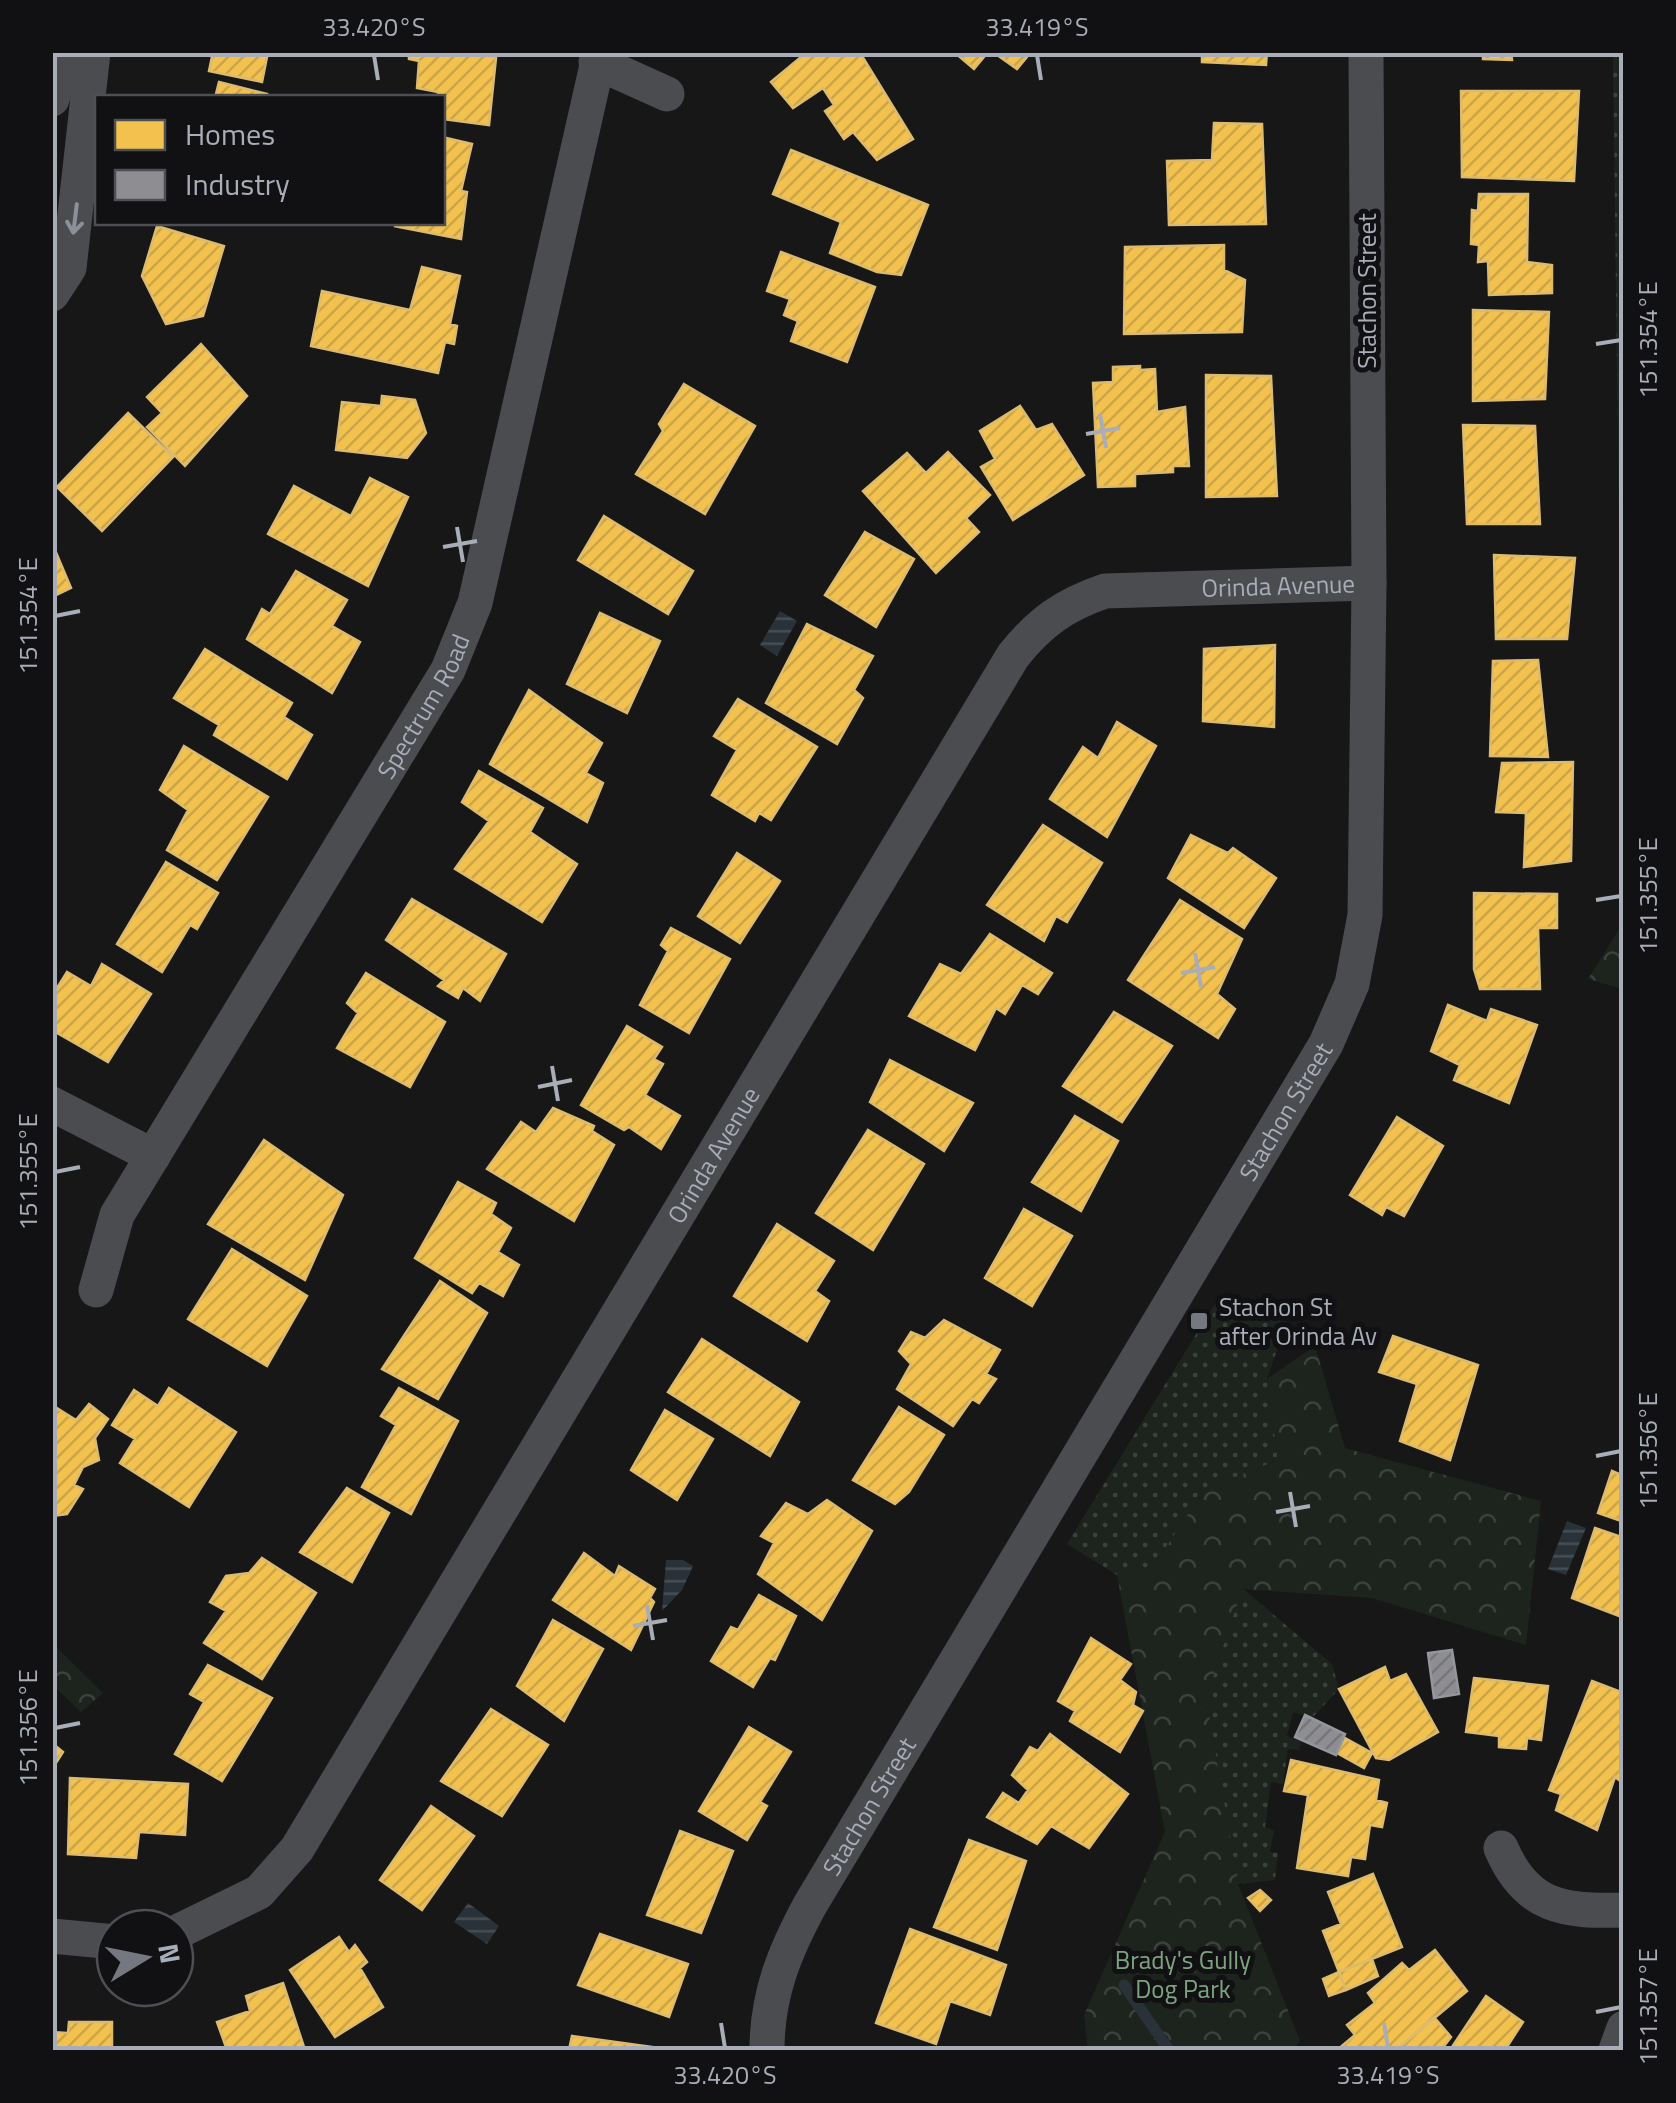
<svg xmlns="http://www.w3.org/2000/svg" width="1676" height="2103" viewBox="0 0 1676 2103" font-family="'Titillium Web',sans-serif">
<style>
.grass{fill:url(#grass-dots)}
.forest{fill:url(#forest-crowns)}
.water{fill:url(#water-rules)}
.homes{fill:url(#homes-hatch);stroke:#dcbb6e;stroke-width:2.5}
.industry{fill:url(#industry-hatch);stroke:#95979d;stroke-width:2.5}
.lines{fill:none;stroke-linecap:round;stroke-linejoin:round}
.stream{stroke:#2a3239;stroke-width:11}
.minor{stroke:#4b4c50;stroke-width:35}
.oneway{stroke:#8c9099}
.ticks{fill:none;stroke:#a8adb8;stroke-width:4}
.poi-dot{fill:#757880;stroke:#111113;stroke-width:4}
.labels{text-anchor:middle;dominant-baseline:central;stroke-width:10;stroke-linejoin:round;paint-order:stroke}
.street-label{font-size:25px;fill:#a8adb8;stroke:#111113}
.poi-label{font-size:25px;fill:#a8adb8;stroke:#111113;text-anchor:start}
.park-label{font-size:25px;fill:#7fa381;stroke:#111113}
.neatline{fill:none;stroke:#a8adb8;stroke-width:4}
.ticks-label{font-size:25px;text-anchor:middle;fill:#a8adb8}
</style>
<defs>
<pattern id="grass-dots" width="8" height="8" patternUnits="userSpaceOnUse" patternTransform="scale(2.5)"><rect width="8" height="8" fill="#1d241e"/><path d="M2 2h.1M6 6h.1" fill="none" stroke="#3b413d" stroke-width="1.8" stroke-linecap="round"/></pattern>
<pattern id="forest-crowns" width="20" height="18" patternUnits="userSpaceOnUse" patternTransform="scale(2.5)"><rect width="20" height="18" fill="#1d241e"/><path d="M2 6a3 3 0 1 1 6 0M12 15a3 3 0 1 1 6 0" fill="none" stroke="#3b413d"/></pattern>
<pattern id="water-rules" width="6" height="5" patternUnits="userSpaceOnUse" patternTransform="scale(2.5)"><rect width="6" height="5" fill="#2a3239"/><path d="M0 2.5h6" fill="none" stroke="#464d54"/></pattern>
<pattern id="homes-hatch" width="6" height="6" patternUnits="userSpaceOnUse" patternTransform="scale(2.5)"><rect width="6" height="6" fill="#f2c14e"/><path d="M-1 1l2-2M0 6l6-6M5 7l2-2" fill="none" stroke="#cca549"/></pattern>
<pattern id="industry-hatch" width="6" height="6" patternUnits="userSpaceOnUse" patternTransform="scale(2.5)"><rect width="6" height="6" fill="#8d8d92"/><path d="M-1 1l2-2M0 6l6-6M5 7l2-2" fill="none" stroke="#76777b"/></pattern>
</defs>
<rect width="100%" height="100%" fill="#171717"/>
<path class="grass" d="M 1613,53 L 1624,53 L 1624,531 L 1619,533 Z
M 1219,1297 L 1287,1321 L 1267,1379 L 1278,1460 L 1205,1489 L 1150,1571 L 1117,1575 L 1067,1544 Z
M 1242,1588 L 1332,1664 L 1339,1689 L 1312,1718 L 1293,1712 L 1287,1736 L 1301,1742 L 1299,1750 L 1288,1749 L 1283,1784 L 1271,1782 L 1265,1827 L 1274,1830 L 1270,1852 L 1278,1853 L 1275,1880 L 1238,1884 L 1206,1698 Z"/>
<path class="forest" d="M 1623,923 L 1623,989 L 1588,979 Z
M 1315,1346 L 1345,1448 L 1541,1501 L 1526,1645 L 1372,1598 L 1242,1589 L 1206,1698 L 1238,1884 L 1300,2041 L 1293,2050 L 1088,2050 L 1084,2015 L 1165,1832 L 1117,1575 L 1150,1571 L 1205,1489 L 1278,1460 L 1267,1379 Z
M 53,1644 L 103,1693 L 81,1712 L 53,1685 Z"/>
<path class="water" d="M 780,611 L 797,621 L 777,656 L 760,645 Z
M 1567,1521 L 1586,1528 L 1566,1575 L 1548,1569 Z
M 666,1560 L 683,1560 L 693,1566 L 682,1590 L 662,1611 Z
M 468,1903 L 499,1926 L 487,1944 L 454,1922 Z"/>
<path class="homes" d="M 213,52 L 268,52 L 262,82 L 209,71 Z
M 409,52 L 485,52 L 496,58 L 489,125 L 442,119 L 442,98 L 438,98 L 438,92 L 417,88 L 419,61 L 409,59 Z
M 807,52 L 862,56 L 913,139 L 877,160 L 853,132 L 844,139 L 825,111 L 834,105 L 823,88 L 793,108 L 771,82 Z
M 954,52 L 988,52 L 974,69 Z
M 993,52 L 1031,52 L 1017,69 Z
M 1202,52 L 1267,52 L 1266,65 L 1202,62 Z
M 1483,52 L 1511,52 L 1512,60 L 1483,59 Z
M 219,82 L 267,94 L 266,98 L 215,98 Z
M 1461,91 L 1579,91 L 1574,181 L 1462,177 Z
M 1214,123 L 1262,124 L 1266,224 L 1169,225 L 1167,161 L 1212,160 Z
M 442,137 L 472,144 L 461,191 L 467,192 L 461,239 L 394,226 L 442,222 Z
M 791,150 L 928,205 L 901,275 L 877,272 L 830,253 L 841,222 L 773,194 Z
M 1479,194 L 1528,194 L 1527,262 L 1552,265 L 1552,293 L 1489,295 L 1488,261 L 1478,262 L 1479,245 L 1471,244 L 1472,210 L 1478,211 Z
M 157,226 L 224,246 L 203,316 L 166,324 L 142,276 Z
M 1224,245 L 1224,270 L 1245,280 L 1242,332 L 1124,334 L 1125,247 Z
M 781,252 L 875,287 L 847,362 L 791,341 L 798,321 L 784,315 L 790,299 L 767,291 Z
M 422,267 L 460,276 L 450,324 L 457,326 L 454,344 L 445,342 L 438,373 L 311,346 L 322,291 L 410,310 Z
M 1473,310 L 1549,312 L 1545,399 L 1473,401 Z
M 201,344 L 247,396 L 185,466 L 147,427 L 162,413 L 147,397 Z
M 1140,366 L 1140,370 L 1155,369 L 1157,412 L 1185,407 L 1189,466 L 1173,466 L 1173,472 L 1135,474 L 1135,486 L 1098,487 L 1093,383 L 1113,382 L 1113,367 Z
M 1206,375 L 1271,376 L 1277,496 L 1206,497 Z
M 684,384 L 755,426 L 705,514 L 636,474 L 663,431 L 659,424 Z
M 382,396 L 415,400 L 426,433 L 407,458 L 336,450 L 342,402 L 381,406 Z
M 1020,406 L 1036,430 L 1052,424 L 1084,475 L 1013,520 L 981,467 L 995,459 L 980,431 Z
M 128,413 L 173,457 L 102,531 L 57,487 Z
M 1463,425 L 1535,426 L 1540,524 L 1467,524 Z
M 948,452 L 990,495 L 966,518 L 979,532 L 936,573 L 863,491 L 907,453 L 926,473 Z
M 370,478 L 408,497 L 368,586 L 268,534 L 294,486 L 351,516 Z
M 604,516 L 693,571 L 668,614 L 578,560 Z
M 865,532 L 914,559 L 876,627 L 825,595 Z
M 52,543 L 71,588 L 52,597 Z
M 1494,555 L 1575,558 L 1567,639 L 1496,639 Z
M 296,571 L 347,600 L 332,626 L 360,642 L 332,693 L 247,639 L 262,609 L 270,614 Z
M 600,613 L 660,641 L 627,713 L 567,684 Z
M 807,624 L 873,656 L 854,690 L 863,698 L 837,744 L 766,703 Z
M 1275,645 L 1274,727 L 1203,721 L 1204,649 Z
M 205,649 L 292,703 L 284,717 L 312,735 L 287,779 L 214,735 L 219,725 L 174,698 Z
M 1538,660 L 1548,757 L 1490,756 L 1493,661 Z
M 529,690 L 602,743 L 586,773 L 603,783 L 587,822 L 490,764 Z
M 738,699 L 817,747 L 771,820 L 759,813 L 755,821 L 712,795 L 737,750 L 714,736 Z
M 1117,722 L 1156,746 L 1107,837 L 1050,799 L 1083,747 L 1098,758 Z
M 184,746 L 268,797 L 217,880 L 167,850 L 188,810 L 160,790 Z
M 1573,762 L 1571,861 L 1524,867 L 1526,813 L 1496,812 L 1502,763 Z
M 479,771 L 543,808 L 530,832 L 577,864 L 542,922 L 455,869 L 489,821 L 462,802 Z
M 1043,825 L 1102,863 L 1067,922 L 1056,916 L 1044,941 L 987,905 Z
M 1191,835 L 1228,853 L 1233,848 L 1276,878 L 1244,928 L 1168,878 Z
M 737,853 L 780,881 L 740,943 L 698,916 Z
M 166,862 L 218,893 L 197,929 L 190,925 L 162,972 L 117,944 Z
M 1474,893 L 1557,894 L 1557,928 L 1538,928 L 1540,989 L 1480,989 L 1474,969 Z
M 412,899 L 506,954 L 480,1001 L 463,988 L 458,998 L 438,986 L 444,980 L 386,940 Z
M 1180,900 L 1242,939 L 1217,994 L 1235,1009 L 1218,1038 L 1128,980 Z
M 671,928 L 730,959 L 689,1033 L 640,1005 L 668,951 L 661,945 Z
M 990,934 L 1052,973 L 1038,994 L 1022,985 L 1005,1014 L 996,1008 L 975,1050 L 909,1016 L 940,964 L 961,974 Z
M 102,964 L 151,994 L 108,1062 L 52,1030 L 52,996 L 67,972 L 91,986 Z
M 366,973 L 445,1022 L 410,1087 L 337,1048 L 358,1013 L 347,1003 Z
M 1448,1005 L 1487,1021 L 1491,1009 L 1537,1025 L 1509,1103 L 1454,1080 L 1460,1065 L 1431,1051 Z
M 1114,1012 L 1172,1046 L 1122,1122 L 1063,1086 Z
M 627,1026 L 662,1047 L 654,1059 L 663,1064 L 645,1095 L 680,1116 L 661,1149 L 629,1127 L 624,1130 L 581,1105 Z
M 890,1060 L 973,1103 L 944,1151 L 870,1102 Z
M 553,1108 L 594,1126 L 592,1131 L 614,1145 L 574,1221 L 487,1169 L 521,1122 L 536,1132 Z
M 1075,1116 L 1118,1141 L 1081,1211 L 1032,1182 Z
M 1397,1117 L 1443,1146 L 1404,1216 L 1386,1207 L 1382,1215 L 1350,1195 Z
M 868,1130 L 924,1164 L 873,1250 L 816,1213 Z
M 264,1140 L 343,1195 L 305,1280 L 208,1224 Z
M 458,1182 L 496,1203 L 491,1214 L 511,1228 L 498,1252 L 519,1265 L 503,1296 L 479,1283 L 472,1293 L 415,1258 Z
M 1024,1209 L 1072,1236 L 1032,1306 L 985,1278 Z
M 777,1224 L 834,1261 L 815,1291 L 829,1301 L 807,1341 L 734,1296 Z
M 232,1249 L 307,1296 L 267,1366 L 188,1319 Z
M 440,1281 L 487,1313 L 438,1399 L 382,1369 Z
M 944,1320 L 1000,1350 L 986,1374 L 996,1379 L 979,1403 L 972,1399 L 953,1426 L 897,1389 L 911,1364 L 899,1351 L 911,1332 L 925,1338 Z
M 1393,1336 L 1478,1365 L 1450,1460 L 1400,1441 L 1417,1384 L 1379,1372 Z
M 702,1339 L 799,1402 L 770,1456 L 668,1392 Z
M 169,1388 L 236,1432 L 189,1507 L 120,1463 L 135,1439 L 112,1425 L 134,1390 L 158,1406 Z
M 399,1388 L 458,1421 L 411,1514 L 362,1487 L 396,1425 L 381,1416 Z
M 89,1404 L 108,1419 L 95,1438 L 99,1460 L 83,1467 L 74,1485 L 83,1489 L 67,1514 L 52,1516 L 52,1405 L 76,1420 Z
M 899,1407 L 944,1435 L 909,1492 L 895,1504 L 853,1480 Z
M 665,1410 L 713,1439 L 677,1500 L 631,1470 Z
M 1612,1471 L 1624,1476 L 1624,1522 L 1598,1513 Z
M 347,1488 L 389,1513 L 352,1582 L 300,1552 Z
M 827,1500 L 872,1531 L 822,1620 L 758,1574 L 774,1543 L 761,1536 L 786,1503 L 808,1514 Z
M 1595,1528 L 1624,1538 L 1624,1618 L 1572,1598 Z
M 584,1553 L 615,1576 L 619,1566 L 655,1589 L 650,1598 L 654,1602 L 631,1650 L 553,1600 Z
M 262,1558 L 316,1593 L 262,1679 L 204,1643 L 226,1611 L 210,1602 L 226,1576 L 249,1573 Z
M 759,1595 L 796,1616 L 775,1660 L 770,1658 L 753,1687 L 711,1661 L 731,1627 L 738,1630 Z
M 553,1620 L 603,1649 L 564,1721 L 517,1686 Z
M 1091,1638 L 1131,1664 L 1120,1680 L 1136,1692 L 1133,1705 L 1143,1711 L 1120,1752 L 1070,1721 L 1075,1711 L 1058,1701 Z
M 208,1665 L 272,1698 L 222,1781 L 175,1754 L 204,1702 L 190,1694 Z
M 1385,1667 L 1390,1681 L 1406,1674 L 1438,1732 L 1389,1760 L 1376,1758 L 1339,1689 Z
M 1474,1678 L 1548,1686 L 1541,1740 L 1527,1738 L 1526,1749 L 1499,1747 L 1499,1736 L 1466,1732 Z
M 1592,1681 L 1624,1693 L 1624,1768 L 1619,1780 L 1615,1777 L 1597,1830 L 1556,1810 L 1561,1794 L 1549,1790 Z
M 491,1709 L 548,1745 L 502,1816 L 441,1781 Z
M 749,1727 L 791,1752 L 760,1802 L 767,1806 L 747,1840 L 699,1811 Z
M 1050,1734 L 1128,1794 L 1089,1848 L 1051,1826 L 1037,1844 L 987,1817 L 1003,1793 L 1019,1803 L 1028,1790 L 1012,1775 L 1030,1747 L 1038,1751 Z
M 1345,1738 L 1372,1753 L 1364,1768 L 1337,1753 Z
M 52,1743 L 63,1752 L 52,1769 Z
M 1291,1760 L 1379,1780 L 1376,1800 L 1387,1803 L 1382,1827 L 1370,1825 L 1365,1859 L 1351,1857 L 1348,1876 L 1297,1868 L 1308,1795 L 1284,1791 Z
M 70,1778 L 188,1784 L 185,1835 L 139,1832 L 136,1858 L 68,1854 Z
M 431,1806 L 474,1836 L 422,1910 L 380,1880 Z
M 680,1831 L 733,1851 L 701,1933 L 647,1915 Z
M 969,1840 L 1026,1861 L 997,1950 L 934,1927 Z
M 1373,1874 L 1402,1947 L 1339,1972 L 1323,1931 L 1341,1924 L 1328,1892 Z
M 1260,1890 L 1271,1900 L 1260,1911 L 1248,1898 Z
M 910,1929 L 1006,1965 L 990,2015 L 950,2001 L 936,2044 L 876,2023 Z
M 600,1934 L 688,1964 L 669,2017 L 578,1985 Z
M 339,1937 L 349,1952 L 355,1945 L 367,1962 L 360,1968 L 383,2007 L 335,2037 L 290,1970 Z
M 1435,1950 L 1467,1991 L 1396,2050 L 1337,2050 L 1355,2035 L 1347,2025 L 1375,2003 L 1368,1993 L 1402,1963 L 1409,1970 Z
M 1372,1959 L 1378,1976 L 1346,1990 L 1339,1972 Z
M 1339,1972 L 1346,1990 L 1329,1996 L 1323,1979 Z
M 283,1983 L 305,2050 L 227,2050 L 217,2022 L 250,2011 L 246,1996 Z
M 1486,1996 L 1523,2022 L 1505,2050 L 1450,2050 Z
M 1434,2017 L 1451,2037 L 1441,2050 L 1396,2050 Z
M 69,2022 L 112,2022 L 112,2050 L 52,2050 L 52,2032 L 68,2033 Z
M 572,2036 L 674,2050 L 569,2050 Z"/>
<path class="industry" d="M 1452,1650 L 1459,1694 L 1434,1698 L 1428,1653 Z
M 1305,1715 L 1345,1734 L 1336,1755 L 1295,1737 Z"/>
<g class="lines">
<path class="stream" d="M 1124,1985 L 1169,2050"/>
<g class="minor">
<path d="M 596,62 L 667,94"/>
<path d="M 52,99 L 65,52"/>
<path d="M 52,294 L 69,268 L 93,52"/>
<path d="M 52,1104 L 153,1156"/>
<path id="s1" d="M 96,1290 L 117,1215 L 448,670 L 475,603 L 600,52"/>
<path d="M 1501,1848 C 1526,1907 1563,1912 1624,1910"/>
<path id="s2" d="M 175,1933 L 259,1892 L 297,1849 L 1013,656 C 1040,622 1064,605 1105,591 L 1369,583"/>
<path d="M 52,1936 L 115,1942"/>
<path id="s3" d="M 767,2050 C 767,1995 784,1953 810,1905 L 1326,1044 L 1352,984 L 1365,915 L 1369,583 L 1366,52"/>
<path d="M 1616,2050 L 1624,2028"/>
</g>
</g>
<defs><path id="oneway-shaft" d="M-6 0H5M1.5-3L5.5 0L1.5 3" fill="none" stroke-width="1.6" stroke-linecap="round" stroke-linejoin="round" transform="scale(2.5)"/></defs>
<use class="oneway" href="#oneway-shaft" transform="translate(75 219) rotate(97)"/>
<path class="ticks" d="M 374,55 L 378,80M 1037,55 L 1041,80M 1596,344 L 1621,340M 1100,414 L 1106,448M 1086,434 L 1120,428M 457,527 L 463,562M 443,547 L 477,541M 55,616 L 80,611M 1596,900 L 1621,896M 1195,953 L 1201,987M 1181,973 L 1215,967M 552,1066 L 558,1101M 538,1087 L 572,1080M 55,1172 L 80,1167M 1596,1456 L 1621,1451M 1290,1492 L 1296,1527M 1276,1512 L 1310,1506M 647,1605 L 653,1640M 633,1626 L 667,1620M 55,1728 L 80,1723M 1596,2012 L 1621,2007M 721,2023 L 725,2048M 1384,2023 L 1388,2048"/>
<rect class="poi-dot" x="1189" y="1311" width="20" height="20" rx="5"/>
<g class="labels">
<g class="street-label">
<text transform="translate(1367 291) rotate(-90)">Stachon Street</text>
<text stroke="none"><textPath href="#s2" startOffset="1830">Orinda Avenue</textPath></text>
<text stroke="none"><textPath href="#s1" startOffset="672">Spectrum Road</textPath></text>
<text stroke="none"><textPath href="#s3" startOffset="1078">Stachon Street</textPath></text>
<text stroke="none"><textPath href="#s2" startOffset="960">Orinda Avenue</textPath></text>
<text stroke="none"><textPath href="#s3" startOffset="268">Stachon Street</textPath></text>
</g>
<g class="poi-label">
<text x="1219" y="1307">Stachon St<tspan x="1219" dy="29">after Orinda Av</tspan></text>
</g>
<g class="park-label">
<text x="1183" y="1960">Brady's Gully<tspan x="1183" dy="29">Dog Park</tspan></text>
</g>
</g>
<rect width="1676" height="2103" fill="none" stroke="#111113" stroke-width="110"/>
<rect x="95" y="95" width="350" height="130" fill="#111113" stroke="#4d4f55" stroke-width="2.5"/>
<rect x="115" y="120" width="50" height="30" fill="#f2c14e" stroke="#4d4f55" stroke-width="2.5"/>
<text x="185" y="145" font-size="30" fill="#a8adb8">Homes</text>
<rect x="115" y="170" width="50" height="30" fill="#8d8d92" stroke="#4d4f55" stroke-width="2.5"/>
<text x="185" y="195" font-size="30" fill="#a8adb8">Industry</text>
<g transform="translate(145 1958) rotate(80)"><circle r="48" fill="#111113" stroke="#4d4f55" stroke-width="2.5"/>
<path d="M0-8L18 38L0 25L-18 38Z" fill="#757880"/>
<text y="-15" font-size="28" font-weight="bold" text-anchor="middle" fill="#a8adb8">N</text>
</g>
<rect x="55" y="55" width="1566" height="1993" class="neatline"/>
<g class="ticks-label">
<text x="374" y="36">33.420°S</text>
<text x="1037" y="36">33.419°S</text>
<text transform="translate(1648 340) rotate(-90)" y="9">151.354°E</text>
<text transform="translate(28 616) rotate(-90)" y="9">151.354°E</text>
<text transform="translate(1648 896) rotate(-90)" y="9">151.355°E</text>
<text transform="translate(28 1172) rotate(-90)" y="9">151.355°E</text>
<text transform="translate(1648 1451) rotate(-90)" y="9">151.356°E</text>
<text transform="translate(28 1728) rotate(-90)" y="9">151.356°E</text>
<text transform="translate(1648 2007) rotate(-90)" y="9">151.357°E</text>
<text x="725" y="2084">33.420°S</text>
<text x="1388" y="2084">33.419°S</text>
</g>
</svg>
